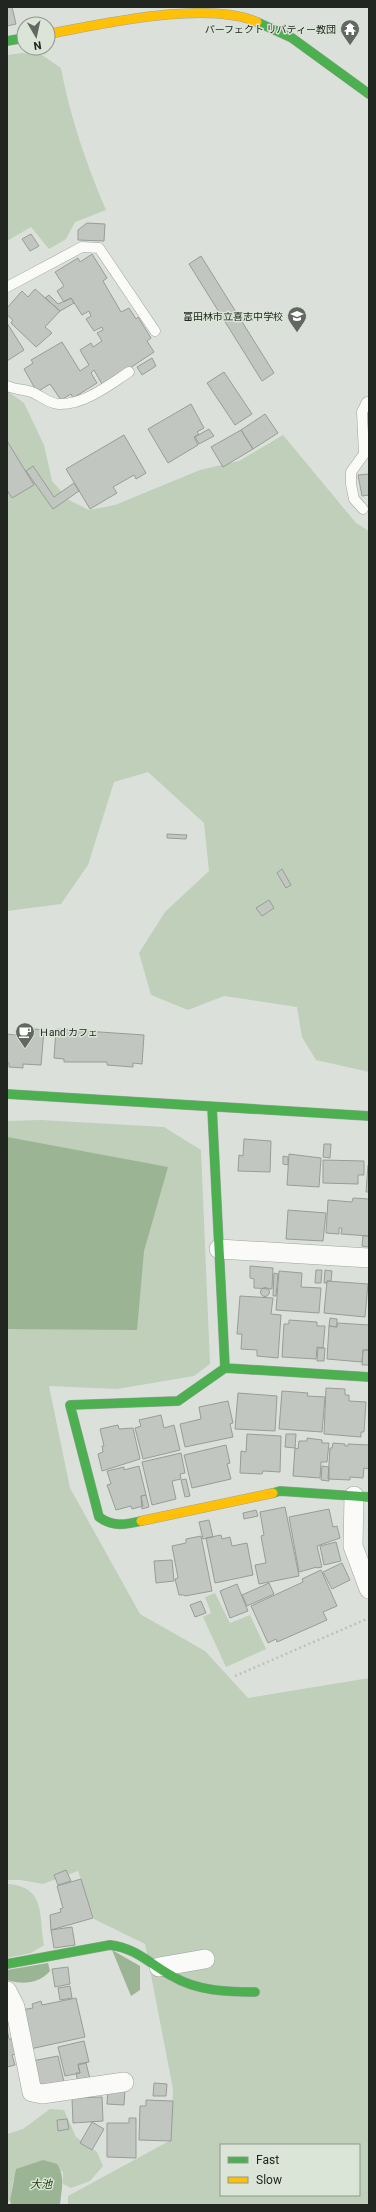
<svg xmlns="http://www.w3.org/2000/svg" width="376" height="2212" viewBox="0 0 376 2212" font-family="Roboto,'Noto Sans JP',sans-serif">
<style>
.green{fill:#bfcfba;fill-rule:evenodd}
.water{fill:#9bb493}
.building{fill:#c1c6c0;stroke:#989d97}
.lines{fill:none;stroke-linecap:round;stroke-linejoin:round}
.lane-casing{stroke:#9ea39e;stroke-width:11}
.street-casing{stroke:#9ea39e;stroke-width:20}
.fast-casing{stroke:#9ea39e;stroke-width:10}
.slow-casing{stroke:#9ea39e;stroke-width:10}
.path{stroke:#bec0bd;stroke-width:2.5;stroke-dasharray:2 3;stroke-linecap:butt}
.lane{stroke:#fafaf9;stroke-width:10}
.street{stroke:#fafaf9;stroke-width:19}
.fast{stroke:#4caf50;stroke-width:9}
.slow{stroke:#ffc107;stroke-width:9}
.labels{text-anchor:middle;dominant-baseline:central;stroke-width:3;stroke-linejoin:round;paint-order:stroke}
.poi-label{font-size:10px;fill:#222621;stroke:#dae4d7;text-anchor:end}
.water-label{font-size:11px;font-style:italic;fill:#123303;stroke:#dae4d7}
</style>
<rect width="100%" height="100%" fill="#dbe1da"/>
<path class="green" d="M 22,53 L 42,55 L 61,68 C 70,117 86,163 106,210 L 75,222 L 66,239 L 49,249 L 31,227 L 7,241 L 7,55 Z
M 7,391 L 24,403 L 44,445 L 52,481 L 69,500 L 89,510 L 115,505 L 200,470 L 239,461 L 283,435 L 356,523 L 369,531 L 369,1072 L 316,1060 L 302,1037 L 297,1007 L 224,996 L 188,1010 L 151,995 L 139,953 L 165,912 L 209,871 L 204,823 L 148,772 L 114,782 L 88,865 L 61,904 L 7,911 Z
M 41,1120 L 164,1127 L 201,1150 L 210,1364 L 194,1376 L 117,1389 L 49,1386 L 70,1488 L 140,1614 L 205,1651 L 248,1698 L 369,1678 L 369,2205 L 68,2205 L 68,2196 L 171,2140 L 173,2089 L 145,1944 L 94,1919 L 78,1871 L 43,1884 L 21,1880 L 7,1880 L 7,1121 ZM 221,2145 L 359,2145 L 359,2195 L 221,2195 Z
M 215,1593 L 230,1623 L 250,1615 L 266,1649 L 226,1667 L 203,1617 L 211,1613 L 205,1597 Z
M 7,1884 C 46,1886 39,1916 44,1945 L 31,1953 L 7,1958 Z
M 50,2109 L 64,2110 L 76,2137 L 97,2152 L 103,2166 L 90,2181 L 71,2188 L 63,2184 L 63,2172 L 43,2161 L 31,2165 L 13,2180 L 10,2200 L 7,2203 L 7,2134 L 23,2129 Z"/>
<path class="water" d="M 7,1137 L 168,1167 L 144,1251 L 137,1330 L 7,1329 Z
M 112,1950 L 140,1966 L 140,1990 L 131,1996 Z
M 48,1963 L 50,1971 C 38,1984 23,1985 7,1980 L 7,1970 Z
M 43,2160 L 57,2164 C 66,2178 61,2190 60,2205 L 11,2205 L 10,2200 L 16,2169 Z"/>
<path class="building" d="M 7,7 L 12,7 L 16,24 L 7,26 Z
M 87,223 L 105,224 L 104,241 L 78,240 L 78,230 Z
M 31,234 L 39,246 L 30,251 L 22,239 Z
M 92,254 L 107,278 L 103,281 L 121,312 L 129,308 L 136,319 L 138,317 L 151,338 L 147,341 L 154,352 L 103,386 L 94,370 L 91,373 L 97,383 L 73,398 L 71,394 L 61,400 L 50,384 L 37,392 L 24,369 L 33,363 L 31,360 L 62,342 L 80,371 L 89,365 L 80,350 L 91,343 L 93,347 L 102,341 L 97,333 L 103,330 L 102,327 L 94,331 L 86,319 L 91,316 L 89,311 L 82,315 L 71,298 L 64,302 L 57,291 L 64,286 L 55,272 L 78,258 L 80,262 Z
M 201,256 L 274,373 L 262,381 L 189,264 Z
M 35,289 L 60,311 L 45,327 L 52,333 L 36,347 L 11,323 L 13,320 L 7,315 L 7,308 L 22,291 L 28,297 Z
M 49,295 L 58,304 L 71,298 L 74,303 L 60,311 L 45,298 Z
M 7,323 L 24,350 L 7,361 Z
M 152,358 L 156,366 L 142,375 L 137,367 Z
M 224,372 L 252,414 L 235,425 L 207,383 Z
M 191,404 L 204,428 L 197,432 L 199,434 L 194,437 L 198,445 L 168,463 L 148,429 Z
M 265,414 L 278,433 L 253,449 L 241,430 Z
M 209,429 L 214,436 L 199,444 L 195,437 Z
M 241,430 L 253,449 L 223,467 L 211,447 Z
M 124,435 L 146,473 L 136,479 L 134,475 L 113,487 L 117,493 L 90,509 L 66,469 Z
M 7,441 L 34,485 L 12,498 L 7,490 Z
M 33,466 L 54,497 L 74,483 L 79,491 L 53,509 L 26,471 Z
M 369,474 L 369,495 L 362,496 L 358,475 Z
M 167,834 L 187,835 L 186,839 L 167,838 Z
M 282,869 L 291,885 L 286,888 L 277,873 Z
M 269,900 L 274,908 L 262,916 L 256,908 Z
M 24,1028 L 44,1030 L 41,1065 L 23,1064 L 23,1068 L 9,1067 L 9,1063 L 7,1063 L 7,1034 L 23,1036 Z
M 56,1029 L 144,1035 L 142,1064 L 133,1063 L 133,1067 L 107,1065 L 107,1062 L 64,1062 L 64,1059 L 54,1058 Z
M 244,1139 L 271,1141 L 270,1172 L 238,1171 L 239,1155 L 243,1156 Z
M 324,1144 L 331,1144 L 330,1158 L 323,1157 Z
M 289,1154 L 321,1158 L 319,1187 L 287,1185 Z
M 283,1156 L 288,1157 L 288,1165 L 283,1164 Z
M 323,1160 L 364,1161 L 364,1175 L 358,1175 L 358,1184 L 323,1183 Z
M 368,1165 L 369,1165 L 369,1192 L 366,1192 Z
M 353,1198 L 369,1199 L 369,1236 L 341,1234 L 342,1228 L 339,1228 L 339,1234 L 326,1233 L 328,1200 L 352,1202 Z
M 288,1210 L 326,1213 L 323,1241 L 286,1239 Z
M 363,1236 L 369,1236 L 369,1247 L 362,1246 Z
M 250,1266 L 273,1268 L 272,1289 L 254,1288 L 254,1279 L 250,1278 Z
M 316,1270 L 322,1270 L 321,1283 L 315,1283 Z
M 325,1270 L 332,1271 L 331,1281 L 327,1281 L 327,1283 L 324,1283 Z
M 279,1271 L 302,1273 L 301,1287 L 321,1288 L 319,1313 L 276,1310 Z
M 274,1273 L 278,1274 L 276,1296 L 273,1296 Z
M 327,1281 L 368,1284 L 365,1317 L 324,1313 Z
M260.5 1292a4.5 4.5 0 1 1 9 0a4.5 4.5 0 1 1-9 0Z
M 240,1296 L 273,1298 L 271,1314 L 281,1315 L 278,1358 L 257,1356 L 257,1350 L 241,1349 L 242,1334 L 237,1334 Z
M 330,1318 L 337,1319 L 337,1327 L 329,1326 Z
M 289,1320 L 317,1322 L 317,1326 L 325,1326 L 323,1348 L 317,1347 L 316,1359 L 282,1357 L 284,1324 L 289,1324 Z
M 337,1323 L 369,1325 L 369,1350 L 363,1350 L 362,1362 L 327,1359 L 329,1326 L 337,1327 Z
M 318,1348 L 325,1348 L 324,1361 L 317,1361 Z
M 363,1350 L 369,1350 L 369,1365 L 362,1365 Z
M 326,1388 L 345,1389 L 345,1395 L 349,1395 L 349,1401 L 366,1402 L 364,1432 L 361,1432 L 361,1437 L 324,1434 Z
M 282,1391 L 308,1393 L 307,1396 L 325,1397 L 322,1432 L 279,1429 Z
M 238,1393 L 277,1396 L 275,1431 L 235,1429 Z
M 228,1401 L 233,1423 L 230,1424 L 233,1437 L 185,1447 L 180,1424 L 201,1419 L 199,1407 Z
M 161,1415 L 164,1428 L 174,1425 L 180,1450 L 143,1459 L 135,1428 L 141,1426 L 139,1420 Z
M 118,1425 L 119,1429 L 133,1428 L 140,1459 L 102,1471 L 98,1454 L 103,1452 L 102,1446 L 104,1446 L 100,1429 Z
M 247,1434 L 281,1436 L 280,1472 L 263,1471 L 262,1474 L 240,1473 L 241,1451 L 246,1452 Z
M 286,1434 L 296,1434 L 295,1448 L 285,1447 Z
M 307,1438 L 322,1440 L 322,1443 L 329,1443 L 327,1462 L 321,1462 L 320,1478 L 293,1476 L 295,1448 L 298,1449 L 299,1441 L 307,1441 Z
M 333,1443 L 345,1444 L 345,1446 L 348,1446 L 348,1444 L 369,1445 L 369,1469 L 364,1468 L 363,1478 L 350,1477 L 350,1480 L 328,1479 L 330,1448 L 332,1448 Z
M 226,1445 L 230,1463 L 227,1464 L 231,1479 L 192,1488 L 184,1455 Z
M 181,1453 L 185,1473 L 180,1474 L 181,1479 L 172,1481 L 176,1499 L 152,1505 L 142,1462 Z
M 139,1466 L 146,1495 L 141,1496 L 143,1506 L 132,1509 L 131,1506 L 116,1510 L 107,1485 L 111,1484 L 107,1471 L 124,1467 L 124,1470 Z
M 322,1466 L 329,1467 L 329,1481 L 321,1480 Z
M 186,1479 L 190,1496 L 185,1497 L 181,1480 Z
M 146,1495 L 149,1507 L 142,1509 L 141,1496 Z
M 285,1507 L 299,1576 L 259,1584 L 255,1565 L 266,1563 L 261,1536 L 264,1535 L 260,1512 Z
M 329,1509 L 333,1527 L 337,1526 L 340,1538 L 317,1546 L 322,1567 L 317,1568 L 317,1567 L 299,1572 L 289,1517 Z
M 256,1510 L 258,1516 L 244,1519 L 243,1513 Z
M 209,1520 L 213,1537 L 203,1539 L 199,1522 Z
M 221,1535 L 222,1539 L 230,1537 L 232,1546 L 247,1543 L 253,1575 L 215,1583 L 206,1538 Z
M 201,1536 L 212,1591 L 185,1596 L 184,1595 L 179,1595 L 175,1579 L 178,1578 L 172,1546 L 186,1543 L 186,1539 Z
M 336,1542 L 341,1561 L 324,1565 L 320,1546 Z
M 172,1560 L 174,1581 L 156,1583 L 154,1561 Z
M 342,1563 L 350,1580 L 332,1589 L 323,1572 Z
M 321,1570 L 337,1606 L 323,1612 L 327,1620 L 277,1642 L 276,1639 L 268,1643 L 251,1606 L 303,1582 L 302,1579 Z
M 269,1583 L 274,1594 L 247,1606 L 242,1595 Z
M 237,1584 L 248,1611 L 230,1618 L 220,1591 Z
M 201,1601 L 206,1613 L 195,1617 L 190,1605 Z
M 66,1870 L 71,1881 L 58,1885 L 54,1875 Z
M 81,1879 L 93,1918 L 51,1930 L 50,1915 L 61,1912 L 60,1909 L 63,1908 L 57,1886 Z
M 72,1927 L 75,1945 L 54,1948 L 51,1930 Z
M 68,1967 L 70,1984 L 55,1987 L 52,1969 Z
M 70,1986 L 72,1998 L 60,2000 L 58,1988 Z
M 76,1998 L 85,2037 L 30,2049 L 21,2010 L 33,2008 L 32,2004 L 41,2001 L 42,2005 Z
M 7,2029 L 9,2039 L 12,2039 L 15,2054 L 12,2055 L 15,2065 L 7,2067 Z
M 84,2041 L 89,2062 L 78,2064 L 80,2073 L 65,2076 L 58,2047 Z
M 58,2056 L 64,2082 L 38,2088 L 32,2061 Z
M 86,2063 L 90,2079 L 78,2082 L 76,2073 L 80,2073 L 78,2065 Z
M 154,2083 L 167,2084 L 166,2096 L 153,2096 Z
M 108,2089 L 125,2090 L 124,2105 L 107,2104 Z
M 102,2097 L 103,2121 L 73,2123 L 72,2098 Z
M 146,2100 L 173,2101 L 171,2141 L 139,2140 L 140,2106 L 146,2106 Z
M 129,2118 L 136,2118 L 136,2158 L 107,2157 L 107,2123 L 129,2123 Z
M 67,2119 L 69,2129 L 58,2131 L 57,2120 Z
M 92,2122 L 104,2129 L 92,2150 L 80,2143 Z"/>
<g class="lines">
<defs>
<path id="lane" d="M 7,287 L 82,247 L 99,248 L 155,331
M 7,386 C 16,390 25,389 34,393 C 42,397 50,404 59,404 C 84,405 109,385 129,372
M 363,509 L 354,499 L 351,484 L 351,472 L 364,454 L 362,412 L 367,402 L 369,402"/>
<path id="street" d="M 219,1249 L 369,1258
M 354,1496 L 353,1546 L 369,1589
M 159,1967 L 205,1959
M 7,1991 L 15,2007 L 32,2092 L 42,2094 L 124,2082"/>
<path id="fast" d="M 257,22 L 292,38 L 369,94
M 7,41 L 24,38
M 7,1094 L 369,1116
M 212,1107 L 225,1368
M 273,1493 L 280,1491 L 369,1497
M 141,1521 C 125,1525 113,1527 99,1517 L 70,1405 L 178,1401 L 225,1368 L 369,1377
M 7,1964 L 110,1945 C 136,1948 150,1964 172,1976 C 197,1991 227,1992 255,1992"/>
<path id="slow" d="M 48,34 C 103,24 206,0 257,22
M 141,1521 L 273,1493"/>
</defs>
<use href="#lane" class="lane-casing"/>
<use href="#street" class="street-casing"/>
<use href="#fast" class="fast-casing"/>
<use href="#slow" class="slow-casing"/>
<path class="path" d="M 235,1676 L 369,1618"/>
<use href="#lane" class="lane"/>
<use href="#street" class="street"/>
<use href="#fast" class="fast"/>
<use href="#slow" class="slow"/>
</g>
<defs>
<symbol id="temple-pin" viewBox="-11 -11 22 30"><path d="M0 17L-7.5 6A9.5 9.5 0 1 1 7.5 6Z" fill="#636762" stroke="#dae4d7"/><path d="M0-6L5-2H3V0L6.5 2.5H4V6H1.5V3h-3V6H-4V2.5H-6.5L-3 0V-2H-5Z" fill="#fff"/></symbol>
<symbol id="school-pin" viewBox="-11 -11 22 30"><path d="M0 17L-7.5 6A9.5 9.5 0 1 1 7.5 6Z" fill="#636762" stroke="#dae4d7"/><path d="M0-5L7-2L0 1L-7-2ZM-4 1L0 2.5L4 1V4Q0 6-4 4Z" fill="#fff"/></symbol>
<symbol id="cafe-pin" viewBox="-11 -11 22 30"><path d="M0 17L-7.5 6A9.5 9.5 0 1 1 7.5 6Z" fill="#636762" stroke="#dae4d7"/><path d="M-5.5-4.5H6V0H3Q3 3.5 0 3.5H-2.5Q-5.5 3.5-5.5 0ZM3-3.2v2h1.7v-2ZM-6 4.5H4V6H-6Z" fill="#fff"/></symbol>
</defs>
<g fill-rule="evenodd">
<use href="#temple-pin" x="339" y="18" width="22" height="30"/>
<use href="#school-pin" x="286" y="305" width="22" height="30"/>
<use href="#cafe-pin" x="14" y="1021" width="22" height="30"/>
</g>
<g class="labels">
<g class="poi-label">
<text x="336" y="29">パーフェクト リバティー教団</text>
<text x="283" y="316">富田林市立喜志中学校</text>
<text x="39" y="1032" text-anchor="start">Ｈand カフェ</text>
</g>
<g class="water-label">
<text x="41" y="2184">大池</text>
</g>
</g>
<rect width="376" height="2212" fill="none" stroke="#222621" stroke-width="16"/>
<rect x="220" y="2144" width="140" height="52" fill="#dae4d7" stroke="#90988e"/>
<rect x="228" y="2157" width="20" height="6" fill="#4caf50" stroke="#90988e"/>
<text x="256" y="2164" font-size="12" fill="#222621">Fast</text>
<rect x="228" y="2177" width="20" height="6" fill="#ffc107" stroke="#90988e"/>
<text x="256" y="2184" font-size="12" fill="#222621">Slow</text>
<g transform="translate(36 36) rotate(171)"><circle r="19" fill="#dae4d7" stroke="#90988e"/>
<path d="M0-3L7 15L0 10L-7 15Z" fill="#636762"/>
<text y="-6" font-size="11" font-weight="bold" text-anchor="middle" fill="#222621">N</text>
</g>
</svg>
